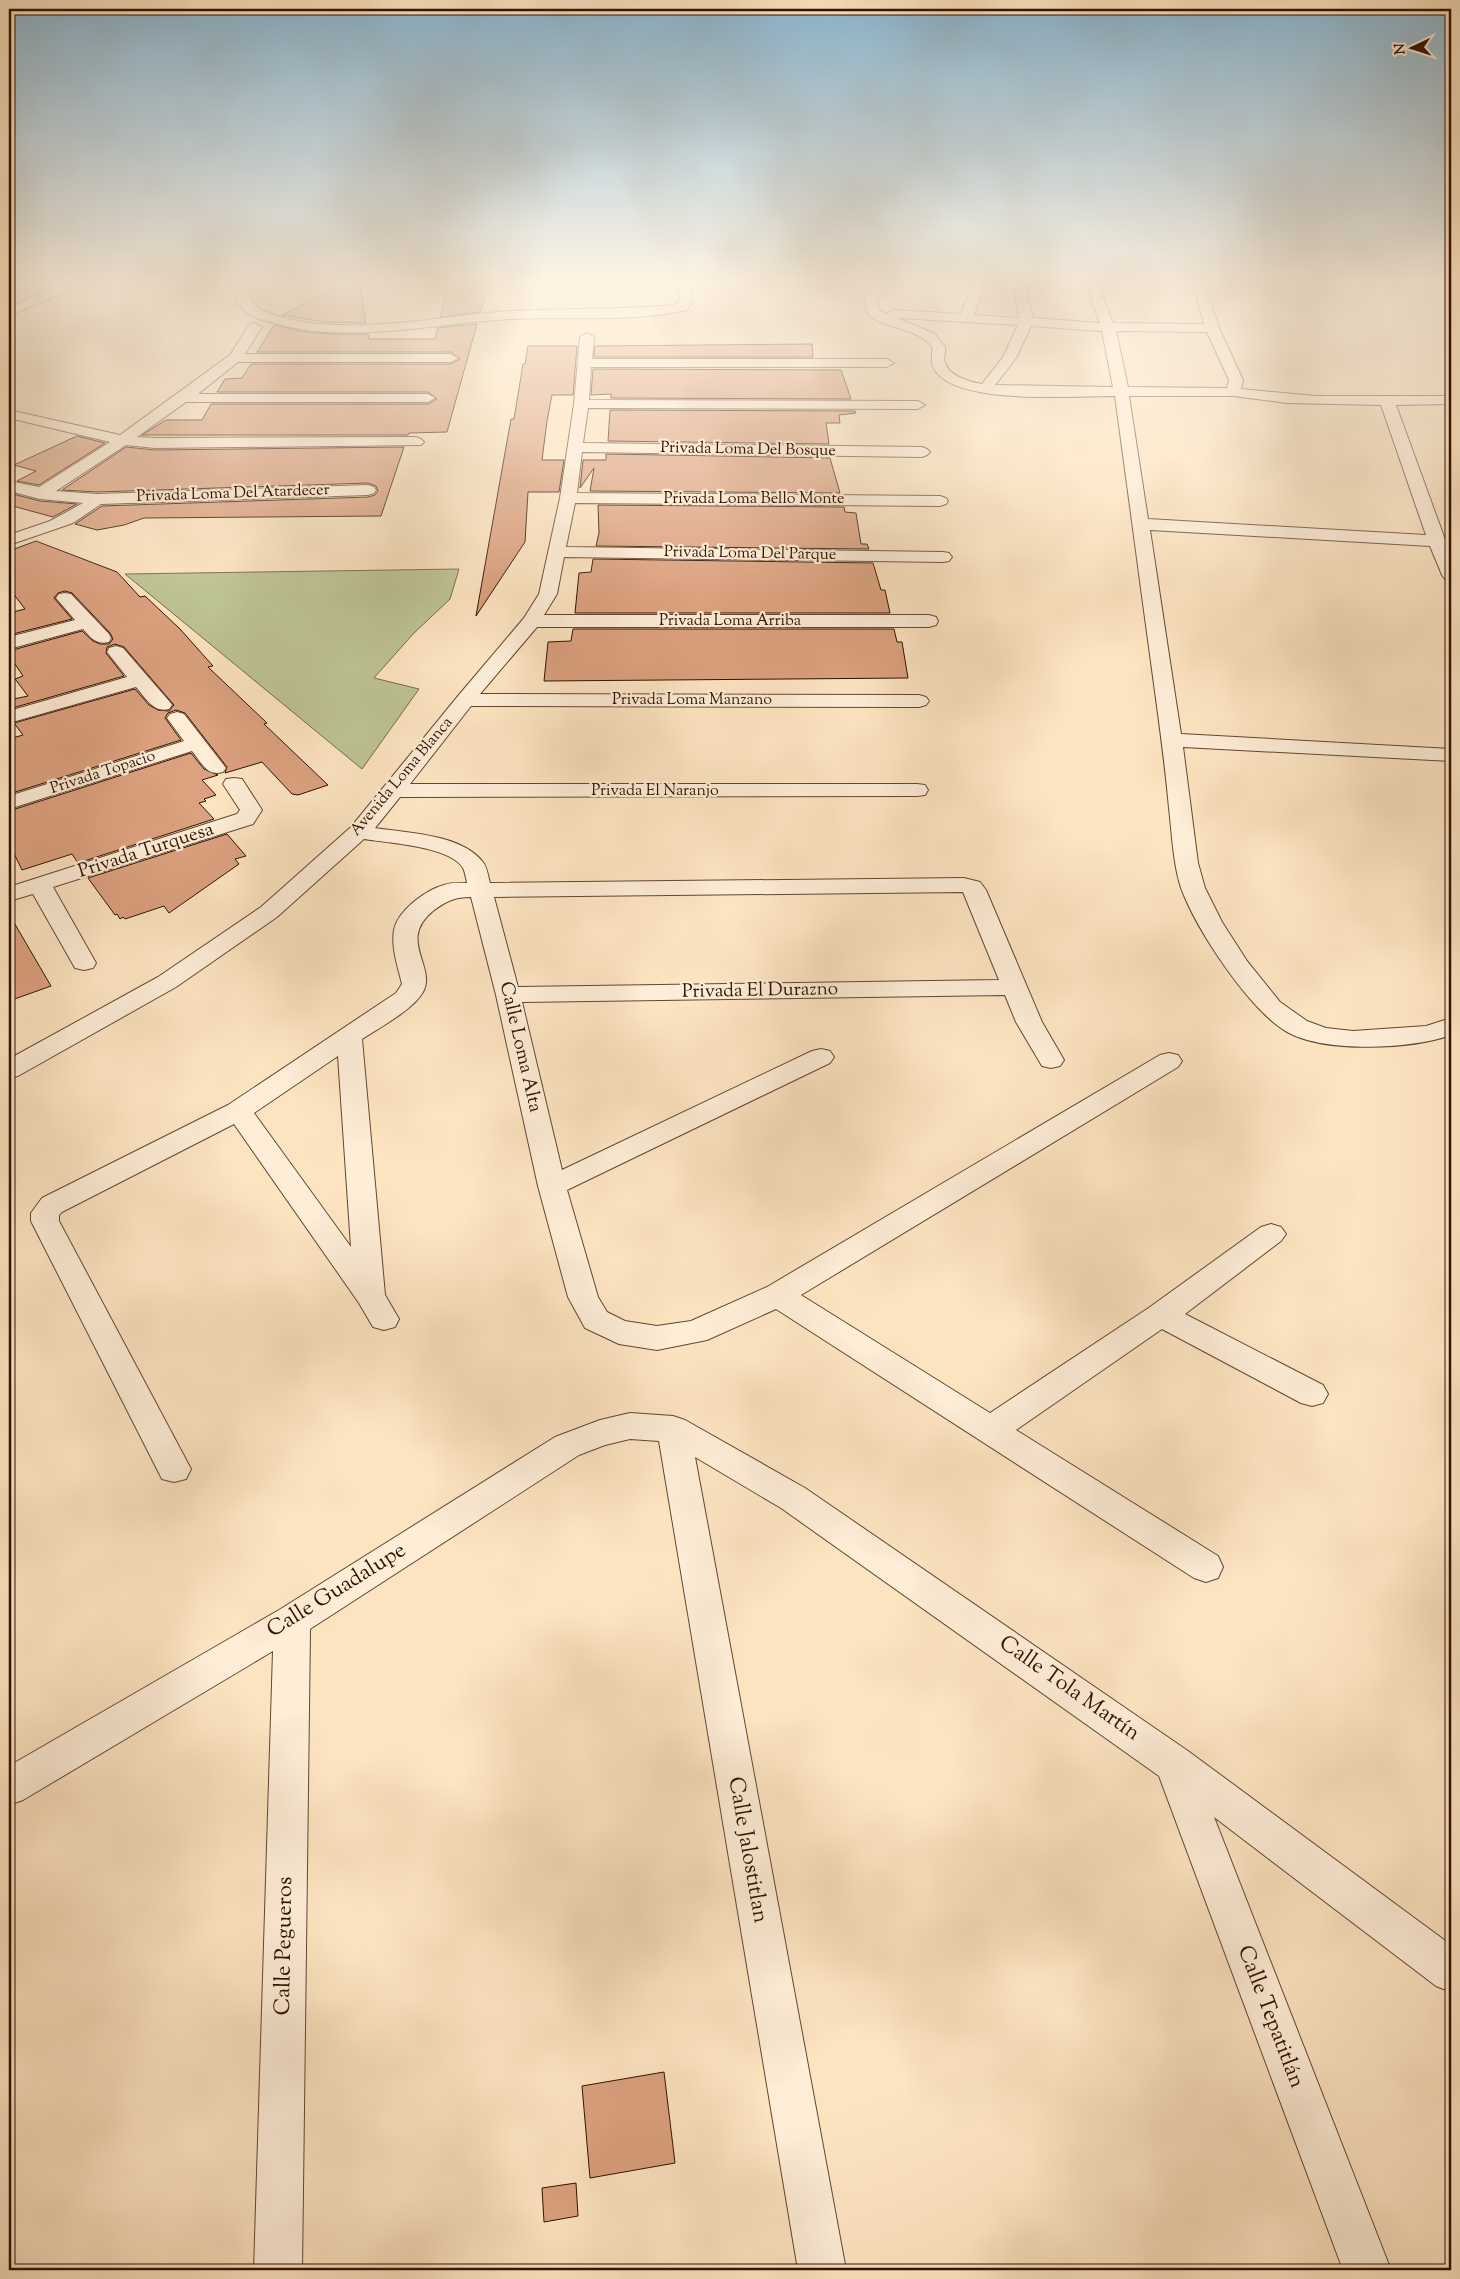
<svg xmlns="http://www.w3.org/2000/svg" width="1460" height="2279" viewBox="0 0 1460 2279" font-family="'Sorts Mill Goudy',serif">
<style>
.green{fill:#bec494;stroke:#776a4a}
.building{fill:#dca17f;stroke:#301100}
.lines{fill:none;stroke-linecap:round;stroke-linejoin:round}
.minor-casing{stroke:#634630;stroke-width:2}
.minor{fill:#feedd7;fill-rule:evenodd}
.labels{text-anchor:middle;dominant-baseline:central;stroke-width:4.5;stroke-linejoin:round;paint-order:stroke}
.far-street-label{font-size:16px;fill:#301100;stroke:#feedd7}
.street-label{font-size:19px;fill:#301100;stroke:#feedd7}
.near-street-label{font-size:22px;fill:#301100;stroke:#feedd7}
</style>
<rect width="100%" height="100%" fill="#fde4c1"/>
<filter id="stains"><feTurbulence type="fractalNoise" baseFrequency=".004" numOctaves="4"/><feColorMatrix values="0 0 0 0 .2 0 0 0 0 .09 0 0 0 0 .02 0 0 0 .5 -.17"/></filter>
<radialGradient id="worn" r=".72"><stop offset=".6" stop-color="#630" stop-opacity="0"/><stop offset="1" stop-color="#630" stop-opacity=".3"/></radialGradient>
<path class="green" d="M 459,569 L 450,599 L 413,634 L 374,678 L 419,689 L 362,769 L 125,574 Z"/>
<path class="building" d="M 449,278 L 491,278 L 480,312 L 440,317 Z
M 360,285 L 366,323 L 324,322 L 282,315 L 342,286 Z
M 477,324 L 447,432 L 409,433 L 408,435 L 142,435 L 166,420 L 202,420 L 211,404 L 428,404 L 437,399 L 428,392 L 217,392 L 225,379 L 242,378 L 251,364 L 451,364 L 460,359 L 451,352 L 257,352 L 274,325 L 300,331 L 330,334 L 368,334 L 369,339 L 435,339 L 438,328 Z
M 812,344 L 813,357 L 594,357 L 595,346 Z
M 528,346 L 577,346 L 573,395 L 552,395 L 547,421 L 542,460 L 564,460 L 559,492 L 528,492 L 525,542 L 476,616 L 511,419 L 514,419 L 523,364 L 525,364 Z
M 593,369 L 841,370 L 851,399 L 611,398 L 611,394 L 591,395 Z
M 610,410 L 855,411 L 856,413 L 839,415 L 840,423 L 826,423 L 829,444 L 608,441 Z
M 77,436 L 105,443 L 39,485 L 17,481 L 36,471 L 14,465 Z
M 126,447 L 155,450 L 404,447 L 381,516 L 144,518 L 124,525 L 97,530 L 75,524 L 102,506 L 368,497 L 375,495 L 378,491 L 376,486 L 368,483 L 97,492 L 62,490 Z
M 606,454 L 830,458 L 840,493 L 590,491 L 594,468 L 580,488 L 583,460 L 606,460 Z
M 9,493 L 40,501 L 77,504 L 53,517 L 9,505 Z
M 598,505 L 844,507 L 845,512 L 856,513 L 861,544 L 867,544 L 869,549 L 596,546 L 599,533 Z
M 36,541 L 117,572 L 140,597 L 145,596 L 180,629 L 213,666 L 208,667 L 267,723 L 264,724 L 328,785 L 298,795 L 292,794 L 262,762 L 225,773 L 227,767 L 185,713 L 176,710 L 168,713 L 165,718 L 181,740 L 9,794 L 9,739 L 23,735 L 14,723 L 135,689 L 149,705 L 158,710 L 169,711 L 174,705 L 124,647 L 115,644 L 107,647 L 106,653 L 124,676 L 9,709 L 9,700 L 28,696 L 15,679 L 23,676 L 9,655 L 9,651 L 82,631 L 93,641 L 100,644 L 109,644 L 113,639 L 110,633 L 72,593 L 65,591 L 58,593 L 54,598 L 72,619 L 9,635 L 9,613 L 25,609 L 9,588 L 9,551 Z
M 593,559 L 873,563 L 881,590 L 885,590 L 890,613 L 575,613 L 579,573 L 591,572 Z
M 573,629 L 894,629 L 897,642 L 902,642 L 908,678 L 544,681 L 548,642 L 571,641 Z
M 191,753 L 204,769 L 218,775 L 202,780 L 216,795 L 204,799 L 206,801 L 199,803 L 214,819 L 78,863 L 72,854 L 22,870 L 9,843 L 9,811 Z
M 227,834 L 246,856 L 235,859 L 239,864 L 169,913 L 164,906 L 125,919 L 123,917 L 120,919 L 117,914 L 115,915 L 88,878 Z
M 9,914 L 51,986 L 9,1001 Z
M 664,2072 L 675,2163 L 590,2178 L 582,2086 Z
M 576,2183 L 578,2216 L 544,2222 L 542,2188 Z"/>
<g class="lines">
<defs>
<path id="minor" d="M 76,278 L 93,278 L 91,281 L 9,316 L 9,307 Z
M 217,278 L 235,278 L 242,280 C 250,293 250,306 266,312 C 337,340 436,316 511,311 C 565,308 620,310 674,305 L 681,300 L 675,278 L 687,278 L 693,300 L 687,310 C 632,323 568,316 512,319 C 433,323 348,346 271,322 C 262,320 253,318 246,312 C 238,305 235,295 232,285 L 219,281 Z
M 882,278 L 895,278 L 877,300 L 880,311 L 887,314 L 893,310 L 961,314 L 975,278 L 987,278 L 974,315 L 1019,318 L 1015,296 L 1018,278 L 1030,278 L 1027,296 L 1033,318 L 1100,323 L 1090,296 L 1090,278 L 1102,278 L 1102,296 L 1113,323 L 1204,324 L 1195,291 L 1196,286 L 1190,278 L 1202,278 L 1208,286 L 1207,291 L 1219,328 L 1243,380 L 1241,389 L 1315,396 L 1451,396 L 1451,404 L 1396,405 L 1451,556 L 1451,580 L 1445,579 L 1442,575 L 1430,546 L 1150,530 L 1181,734 L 1451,749 L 1451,761 L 1183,747 L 1198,863 L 1205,888 L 1222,922 L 1247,961 L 1280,1002 L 1307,1021 L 1326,1028 L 1353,1031 L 1426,1026 L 1451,1018 L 1451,1035 C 1412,1049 1327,1053 1289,1033 C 1250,1012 1196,929 1181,888 C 1173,863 1172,834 1169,808 C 1165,764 1159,721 1153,677 C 1140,583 1128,490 1115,396 C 1074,396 961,405 936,372 C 929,363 933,357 932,347 C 917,326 882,330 867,313 L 865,300 L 872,288 ZM 897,318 L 1018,325 L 1003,357 L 982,384 C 970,382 948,376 945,362 C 943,358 946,352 945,347 L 935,334 ZM 1031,326 L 1102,331 L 1113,387 L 995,385 L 1016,358 ZM 1116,331 L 1207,332 L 1229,380 L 1227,388 L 1128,387 ZM 1129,396 L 1233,396 L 1287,403 L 1381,405 L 1426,535 L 1148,519 Z
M 255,323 L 262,327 L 245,354 L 451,354 L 458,358 L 451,362 L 238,362 L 198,394 L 428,394 L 435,398 L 428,402 L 186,402 L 137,437 L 155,438 L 416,437 L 421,439 L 424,442 L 421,445 L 155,448 L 126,445 L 56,491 L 97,494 L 368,485 L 374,487 L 376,490 L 374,493 L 368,495 L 101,504 L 73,523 L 9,545 L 9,535 L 50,521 L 83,503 L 40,499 L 9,491 L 9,481 L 39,487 L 110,442 L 9,418 L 9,410 L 120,435 L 230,355 L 250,324 Z
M 587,333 L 594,337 L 592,359 L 887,359 L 894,363 L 887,367 L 591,367 L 589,400 L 918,401 L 925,405 L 918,409 L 588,408 L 583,443 L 922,447 L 927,449 L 930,452 L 927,455 L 922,457 L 582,452 L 577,493 L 940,496 L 946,498 L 948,501 L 946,504 L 940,506 L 575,503 L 566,547 L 943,552 L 949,553 L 952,557 L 949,561 L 943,562 L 564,557 L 557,594 L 544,615 L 929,615 L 936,617 L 938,621 L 936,625 L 929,627 L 537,627 L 480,694 L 919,695 L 926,697 L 929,701 L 926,705 L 919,707 L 471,706 L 410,784 L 917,784 L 925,785 L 928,790 L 925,795 L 917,796 L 400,797 L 375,828 C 407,833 460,834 482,861 C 487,866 488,876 490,883 L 964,878 L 980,882 L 986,890 L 1042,1022 L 1064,1060 L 1060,1066 L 1051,1068 L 1042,1066 L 1016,1022 L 1005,995 L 522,1002 L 562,1170 L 812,1051 L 821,1049 L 830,1051 L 834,1057 L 830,1063 L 567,1190 L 598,1297 L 607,1312 L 625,1321 L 657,1326 L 691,1321 L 767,1287 L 1160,1055 L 1169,1053 L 1178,1055 L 1182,1061 L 1178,1067 L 801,1295 L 990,1413 L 1150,1307 L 1261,1227 L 1271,1224 L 1281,1227 L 1286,1234 L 1281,1241 L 1185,1314 L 1323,1385 L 1328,1394 L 1323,1403 L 1312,1406 L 1301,1403 L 1162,1329 L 1016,1430 L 1218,1556 L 1223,1567 L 1218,1578 L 1206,1582 L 1194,1578 L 776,1309 L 707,1340 L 657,1350 L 619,1344 L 585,1328 L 568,1297 L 538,1186 L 496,995 L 471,897 C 455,897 446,901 433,911 C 397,940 437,967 423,992 C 414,1009 379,1028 362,1039 L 385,1295 L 399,1319 L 395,1327 L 384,1330 L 373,1327 L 359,1303 L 234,1124 L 62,1212 L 59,1215 L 59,1221 L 191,1469 L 186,1479 L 174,1482 L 162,1479 L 31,1221 L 31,1213 L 42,1198 L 228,1105 L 396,993 L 402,984 C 398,967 391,948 394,930 C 398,910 426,890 444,885 C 452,882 459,883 467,883 C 466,878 465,872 463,868 C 450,846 387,843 364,839 L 277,917 L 176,987 L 18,1076 L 9,1078 L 9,1059 L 158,977 L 261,907 L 351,827 L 458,696 L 524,618 L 539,594 L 560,498 L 574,404 L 580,337 ZM 963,892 L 999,980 L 518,987 L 494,897 ZM 338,1056 L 351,1247 L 254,1113 Z
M 65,593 L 71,594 L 109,634 L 111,638 L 109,642 C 96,645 91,638 83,629 L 9,649 L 9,637 L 75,620 L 56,598 L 59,594 Z
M 116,646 L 123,648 L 169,701 L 172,705 L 169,709 C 153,713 146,698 136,687 L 9,723 L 9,711 L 127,677 L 107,652 L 109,648 Z
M 177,712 L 184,714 L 226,768 L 223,772 C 207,777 202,763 192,751 L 9,809 L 9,796 L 184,741 L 167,718 L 170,714 Z
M 234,778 L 242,779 L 262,810 L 253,824 L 53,887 L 96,963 L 93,968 L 84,970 L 75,968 L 33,894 L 9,901 L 9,887 L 237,814 L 240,810 L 223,784 L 226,779 Z
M 630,1413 L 673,1416 L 685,1420 L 805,1488 L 1188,1751 L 1451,1945 L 1451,1992 L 1436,1986 L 1214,1817 L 1391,2270 L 1343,2270 L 1159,1776 L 781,1508 L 695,1457 L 846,2270 L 798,2270 L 659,1441 L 630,1439 L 605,1445 L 579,1455 L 310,1629 L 302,2270 L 254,2270 L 273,1651 L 23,1800 L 9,1805 L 9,1766 L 279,1610 L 555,1437 L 600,1420 Z"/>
</defs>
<use href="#minor" class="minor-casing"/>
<use href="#minor" class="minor"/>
</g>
<linearGradient id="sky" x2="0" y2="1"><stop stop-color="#8bb8d4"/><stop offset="0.47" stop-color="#fef3e3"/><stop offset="1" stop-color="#fef3e3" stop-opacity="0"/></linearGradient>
<rect width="1460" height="597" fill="url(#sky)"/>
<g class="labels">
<g class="far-street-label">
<text transform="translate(748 450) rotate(1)">Privada Loma Del Bosque</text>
<text transform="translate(233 494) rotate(-2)">Privada Loma Del Atardecer</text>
<text x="754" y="499">Privada Loma Bello Monte</text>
<text transform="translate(750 554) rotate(1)">Privada Loma Del Parque</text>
<text x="730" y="621">Privada Loma Arriba</text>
<text x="692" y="700">Privada Loma Manzano</text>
<text transform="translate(103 773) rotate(-18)">Privada Topacio</text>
<text transform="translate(402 777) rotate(-50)">Avenida Loma Blanca</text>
<text x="655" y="791">Privada El Naranjo</text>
</g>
<g class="street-label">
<text transform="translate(146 851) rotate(-18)">Privada Turquesa</text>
<text transform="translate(760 991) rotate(-1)">Privada El Durazno</text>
<text transform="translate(520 1047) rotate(77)">Calle Loma Alta</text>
</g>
<g class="near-street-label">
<text transform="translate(337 1591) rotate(-32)">Calle Guadalupe</text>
<text transform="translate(1069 1689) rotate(35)">Calle Tola Martín</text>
<text transform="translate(747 1850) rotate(80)">Calle Jalostitlan</text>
<text transform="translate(285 1946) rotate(-89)">Calle Pegueros</text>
<text transform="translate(1270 2017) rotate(69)">Calle Tepatitlán</text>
</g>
</g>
<rect width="1460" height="2279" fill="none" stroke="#fde4c1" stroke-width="30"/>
<rect x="10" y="10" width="1440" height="2259" fill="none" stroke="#301100" stroke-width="2.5"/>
<rect x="15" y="15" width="1430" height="2249" fill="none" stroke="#301100"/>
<g transform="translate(1412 48) rotate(266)" stroke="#feedd7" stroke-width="4" paint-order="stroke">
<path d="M0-4L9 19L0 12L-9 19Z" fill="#301100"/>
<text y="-8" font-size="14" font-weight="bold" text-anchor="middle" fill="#301100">N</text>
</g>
<rect width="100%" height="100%" filter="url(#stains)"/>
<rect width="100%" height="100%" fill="url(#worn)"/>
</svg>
